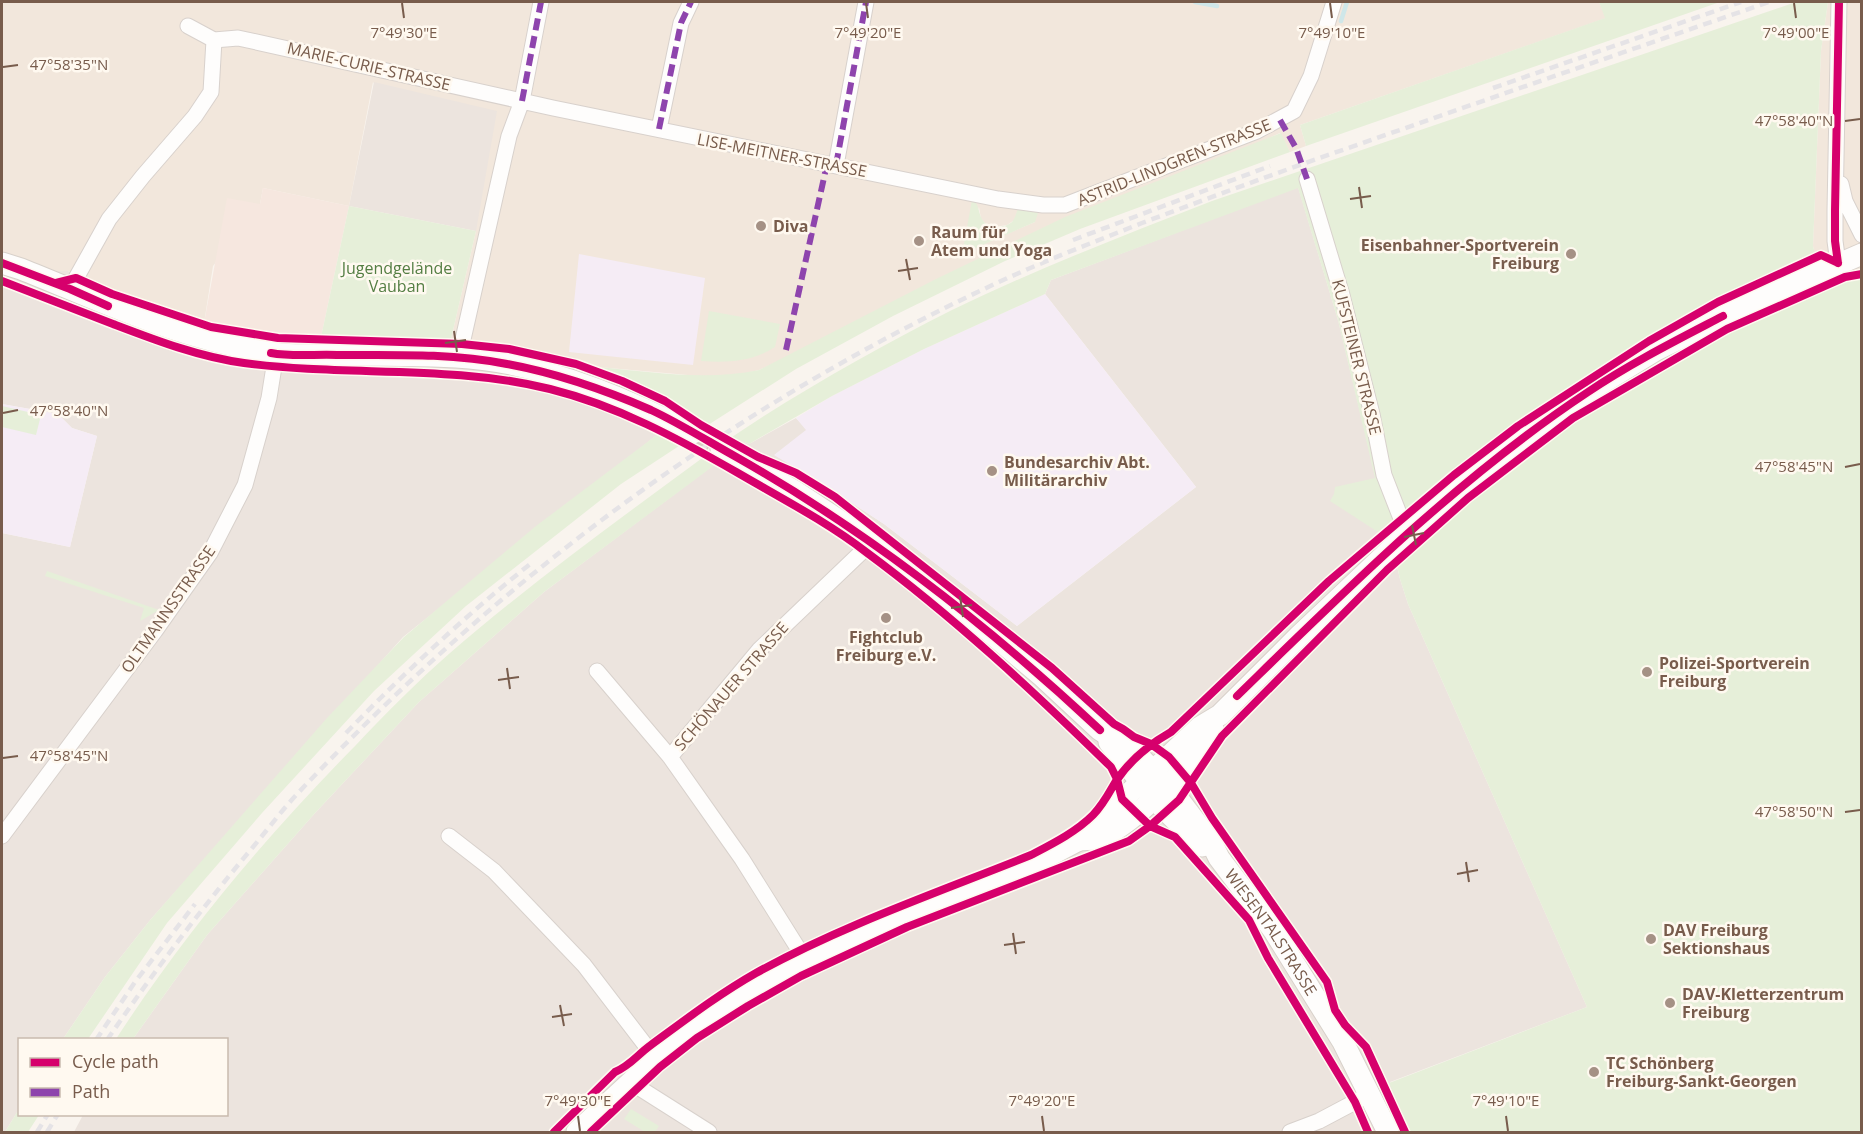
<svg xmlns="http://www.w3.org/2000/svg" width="1863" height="1134" viewBox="0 0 1863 1134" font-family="'Open Sans',sans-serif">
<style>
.residential{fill:#f2e7dc;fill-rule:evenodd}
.commercial{fill:#f6e7df}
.industrial{fill:#ece4de}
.education{fill:#f5ecf5}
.green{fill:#e6efd9}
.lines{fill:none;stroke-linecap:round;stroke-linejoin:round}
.stream{stroke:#cfe7e9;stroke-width:4.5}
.secondary-tunnel{stroke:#d9cec6;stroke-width:21;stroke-dasharray:21 10;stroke-linecap:butt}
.street-casing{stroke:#d8d1cc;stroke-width:17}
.secondary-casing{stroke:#d8d1ca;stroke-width:23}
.street{stroke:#fefdfc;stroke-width:15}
.secondary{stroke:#fefdfc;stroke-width:21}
.rail{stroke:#e5e3e6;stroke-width:4.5;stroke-dasharray:9 6;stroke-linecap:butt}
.quiet{stroke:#8e44ad;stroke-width:6;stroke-dasharray:12 6;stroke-linecap:butt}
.cycleway-casing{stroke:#fff9f0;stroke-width:11}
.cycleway{stroke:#d6006c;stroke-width:8}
.ticks{fill:none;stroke:#785c4c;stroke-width:2}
.poi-dot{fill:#a59185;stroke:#fff9f0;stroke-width:2}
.labels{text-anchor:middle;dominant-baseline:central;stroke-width:5;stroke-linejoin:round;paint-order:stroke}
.street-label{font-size:16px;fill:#785c4c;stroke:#fff9f0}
.poi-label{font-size:16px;font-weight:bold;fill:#785c4c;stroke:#fff9f0;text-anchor:start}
.park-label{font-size:16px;fill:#547e43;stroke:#fff9f0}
.ticks-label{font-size:15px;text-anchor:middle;fill:#785c4c;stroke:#fff9f0;stroke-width:5;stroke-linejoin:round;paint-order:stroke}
</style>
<rect width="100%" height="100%" fill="#f9f4ee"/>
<path class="residential" d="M 2,2 L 1599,2 L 1606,18 L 1300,125 L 1306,146 L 1290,152 L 1280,133 L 759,370 L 733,376 L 710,377 L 598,367 L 493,344 L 451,339 L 476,231 L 373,82 L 349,206 L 263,188 L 260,204 L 213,266 L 204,323 L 86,280 L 68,271 L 56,271 L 2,252 ZM 979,207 L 981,219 L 988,226 L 995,227 L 1007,225 L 1013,221 L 1035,222 L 962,253 Z
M 1828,2 L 1861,2 L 1861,276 L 1824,289 L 1813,246 L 1821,51 Z"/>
<path class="commercial" d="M 263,188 L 349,206 L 321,337 L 273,334 L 204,323 L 227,198 L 260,204 Z"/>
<path class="industrial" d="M 374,82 L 497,111 L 476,231 L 349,206 Z
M 1298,187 L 1338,320 L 1400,579 L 1408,604 L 1587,1007 L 1390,1082 L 1411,1132 L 74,1132 L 83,1115 L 226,1114 L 226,1040 L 133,1039 L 207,935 L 316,812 L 419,702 L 544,592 L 715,464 L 705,456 L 732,437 L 749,444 L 796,418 L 807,430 L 775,455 L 829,488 L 884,524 L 1017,626 L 1196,487 L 1045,294 L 1051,280 Z
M 2,252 L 56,271 L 68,271 L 86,280 L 204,323 L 273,334 L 451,339 L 493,344 L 565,358 L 598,367 L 650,388 L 708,425 L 679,446 L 658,434 L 403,637 L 151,919 L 105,977 L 63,1039 L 20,1040 L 19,1109 L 5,1132 L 2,1132 L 2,533 L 70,547 L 97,436 L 72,428 L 58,414 L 2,404 Z"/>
<path class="education" d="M 579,254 L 705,278 L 693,365 L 569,352 Z
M 1045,294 L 1196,487 L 1017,626 L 884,524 L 829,488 L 774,455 L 806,430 L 796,418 L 832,396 L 924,349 Z
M 2,404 L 58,414 L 72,428 L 97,436 L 70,547 L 2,533 Z"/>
<path class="green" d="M 1599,2 L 1720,2 L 1306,146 L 1300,125 L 1605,18 Z
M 1796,2 L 1828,2 L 1821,51 L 1813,246 L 1824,288 L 1862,276 L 1861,1132 L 1411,1132 L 1389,1083 L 1587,1007 L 1408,604 L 1400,579 L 1388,524 L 1378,532 L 1330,501 L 1334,494 L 1335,487 L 1375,478 L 1338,320 L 1298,188 L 1051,280 L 1045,294 L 924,349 L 832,396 L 749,444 L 732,437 C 802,390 877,348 952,310 C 1036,269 1125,235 1212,201 Z
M 1281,133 L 1290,152 L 1080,229 L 1005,261 L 893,316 L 796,369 L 708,425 L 650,388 L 598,367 C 652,372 706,381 759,370 L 936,279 L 1065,217 Z
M 972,200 L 975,201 C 979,207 979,214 982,219 C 987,229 1004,229 1012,222 C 1015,219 1016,213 1018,209 L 1039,210 L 1035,222 L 962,254 Z
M 349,206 L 476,231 L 451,339 L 321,337 Z
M 709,311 L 780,324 L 775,347 C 752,362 727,363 701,361 Z
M 2,406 L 41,415 L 36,435 L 2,427 Z
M 658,434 L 679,446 L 621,484 L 466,606 L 374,691 L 262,813 L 167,923 L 88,1039 L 63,1039 L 105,977 L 151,919 L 327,718 L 404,637 L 536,526 Z
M 705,456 L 716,464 L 544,592 L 419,702 L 316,812 L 207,935 L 133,1039 L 116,1039 C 185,933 267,835 356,745 C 386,713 417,682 450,653 C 531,583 618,520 705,456 Z
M 47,571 L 159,610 L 140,621 L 144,608 L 45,576 Z
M 19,1109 L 20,1114 L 39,1115 L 28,1132 L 5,1132 Z
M 631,1109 L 659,1126 L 655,1132 L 645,1132 L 624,1119 Z"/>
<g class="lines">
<path class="stream" d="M 1195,2 L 1217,6
M 1341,21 L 1347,2"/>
<path class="secondary-tunnel" d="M 693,433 L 721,449"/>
<defs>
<path id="street" d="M 188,26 L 214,40 L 238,38 L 252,41 L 553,108 L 998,199 L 1043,205 L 1065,205 L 1257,131 L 1294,111 L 1311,76 L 1334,2
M 659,129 L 681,23 L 691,2
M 836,165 L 866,2
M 1307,179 L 1342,295 L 1372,414 L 1384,475 L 1407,534
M 1841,184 L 1845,201 L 1862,235
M 1838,263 L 1835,241 L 1835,210 L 1839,2
M 70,289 L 109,219 L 143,176 L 195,116 L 211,92 L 214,40
M 459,357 L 509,136 L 522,101 L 541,2
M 597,671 L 670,757 L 742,859 L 806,961
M 670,757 L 759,650 L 872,542
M 2,836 L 155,631 L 210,553 L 245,485 L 269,398 L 276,354
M 449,836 L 494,871 L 584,965 L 656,1059
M 630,1082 L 709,1132
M 1290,1132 L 1319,1121 L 1370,1094"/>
<g id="secondary">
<path d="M 2,263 L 21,269 C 104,302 185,342 275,353 C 292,356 311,354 329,355 C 371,355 414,355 456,357 C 537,361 622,396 693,433"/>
<path id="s1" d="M 721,449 L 793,490 L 872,542 L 966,612 L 1043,677 L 1100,730 L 1138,755 L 1179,800 L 1211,842 L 1219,858 L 1274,931 L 1343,1042 L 1388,1132"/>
<path d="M 1109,742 L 1154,799 L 1202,846"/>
<path d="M 1079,840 C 1087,839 1096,840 1102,837 C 1131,825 1202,757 1213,729"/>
<path d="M 577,1132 L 656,1059 L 691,1031 L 768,982 L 798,965 L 903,917 L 1018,872 L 1079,840 L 1200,727 L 1220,715 L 1299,636 L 1407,534 L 1463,485 L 1525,436 L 1589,391 L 1656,350 L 1765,296 L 1862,254"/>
</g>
</defs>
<use href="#street" class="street-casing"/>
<use href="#secondary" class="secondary-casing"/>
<use href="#street" class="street"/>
<use href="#secondary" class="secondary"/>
<path class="rail" d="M 1493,88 L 1741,2
M 1073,240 L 1270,166
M 346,733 C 405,672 467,614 534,561
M 96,1040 L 135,982 L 195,904
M 107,1040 C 153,973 201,909 253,847 C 268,829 282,810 298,793 C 497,582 722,413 984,289 C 1036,264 1089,244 1142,223 C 1214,196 1287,169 1360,144 C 1496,96 1633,49 1769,2
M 37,1132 L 48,1114
M 47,1132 L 58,1114"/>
<path class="quiet" d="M 522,101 L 541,2
M 1280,120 L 1296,148 L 1307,179
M 659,129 L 681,23 L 691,2
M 836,165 L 866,2
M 786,350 L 827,164"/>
<defs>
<path id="cycleway" d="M 2,263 L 70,289 L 108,306
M 1838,263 L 1835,241 L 1835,210 L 1839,2
M 2,281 C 39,295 76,310 113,324 C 155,340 199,357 244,363 C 346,377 449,364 550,389 C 618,406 677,438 738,473 C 781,498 827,522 866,552 C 954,617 1033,691 1111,767 L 1117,779 L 1122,799 L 1150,826 L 1175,837 L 1249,920 L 1268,958 L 1355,1102 L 1368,1132
M 56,283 L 76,278 L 112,294 L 211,327 L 278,338 L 462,344 L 509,349 L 576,364 L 622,381 L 665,401 L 701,425 L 758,457 L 796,473 L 835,497 L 1052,668 L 1114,724 L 1123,729 L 1134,737 L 1151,744 L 1169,757 L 1191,783 L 1212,818 L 1327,982 L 1335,1010 L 1345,1025 L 1366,1047 L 1405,1132
M 271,353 C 292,357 316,354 337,355 C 394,355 451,353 507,364 C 556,373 605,390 651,410 C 681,424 709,442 738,458 C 870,533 989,626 1100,730
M 1237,696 C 1348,588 1458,478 1588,392 C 1631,363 1677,340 1723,316
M 554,1132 L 615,1072 C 631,1065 637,1055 651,1045 C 685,1020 719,994 756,973 C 843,925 939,892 1031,855 C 1052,844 1076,832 1093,815 C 1103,805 1109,793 1116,781 C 1130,760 1150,744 1171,732 L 1329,581 L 1369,547 L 1454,475 L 1518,426 L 1649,341 L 1718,302 L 1821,255 L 1838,263
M 591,1132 L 660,1067 L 697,1038 L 748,1006 L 801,976 L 907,927 L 1129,841 L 1150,826 L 1179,800 L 1222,736 L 1387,570 L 1468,498 L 1573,418 L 1727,329 L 1845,277 L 1862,274"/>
</defs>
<use href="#cycleway" class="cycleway-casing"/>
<use href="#cycleway" class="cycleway"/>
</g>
<path class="ticks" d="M 402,3 L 404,18M 866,3 L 868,18M 1330,3 L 1332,18M 1794,3 L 1796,18M 3,67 L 18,65M 1845,121 L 1860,119M 1359,187 L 1362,208M 1350,199 L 1371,196M 906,259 L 910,280M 898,271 L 918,268M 454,331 L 457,352M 445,343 L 466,340M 3,413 L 18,410M 1845,467 L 1860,464M 1412,525 L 1416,545M 1404,537 L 1424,533M 960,596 L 963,617M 951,608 L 972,605M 507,668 L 510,689M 498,680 L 519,677M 3,758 L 18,756M 1845,812 L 1860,810M 1466,862 L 1469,882M 1457,874 L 1478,870M 1013,933 L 1016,954M 1004,945 L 1025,942M 560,1005 L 564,1026M 552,1017 L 572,1014M 578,1116 L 580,1131M 1042,1116 L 1044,1131M 1506,1116 L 1508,1131"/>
<g class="poi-dot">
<circle cx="761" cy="226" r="6"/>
<circle cx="919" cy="241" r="6"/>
<circle cx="1571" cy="254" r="6"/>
<circle cx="992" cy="471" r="6"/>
<circle cx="886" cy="618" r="6"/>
<circle cx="1647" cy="672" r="6"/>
<circle cx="1651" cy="939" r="6"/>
<circle cx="1670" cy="1003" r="6"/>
<circle cx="1594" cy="1072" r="6"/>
</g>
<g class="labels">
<g class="street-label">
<text transform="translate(369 66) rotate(13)">MARIE-CURIE-STRASSE</text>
<text transform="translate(782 155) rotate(11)">LISE-MEITNER-STRASSE</text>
<text transform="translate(1174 162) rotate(-22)">ASTRID-LINDGREN-STRASSE</text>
<text transform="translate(1357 357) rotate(76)">KUFSTEINER STRASSE</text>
<text transform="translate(168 609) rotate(-55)">OLTMANNSSTRASSE</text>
<text transform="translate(731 686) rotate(-49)">SCHÖNAUER STRASSE</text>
<text stroke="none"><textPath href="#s1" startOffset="741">WIESENTALSTRASSE</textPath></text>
</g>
<g class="poi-label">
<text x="773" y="226">Diva</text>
<text x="931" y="232">Raum für<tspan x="931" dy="18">Atem und Yoga</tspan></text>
<text x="1559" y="245" text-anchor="end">Eisenbahner-Sportverein<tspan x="1559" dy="18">Freiburg</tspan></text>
<text x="1004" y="462">Bundesarchiv Abt.<tspan x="1004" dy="18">Militärarchiv</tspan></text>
<text x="886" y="637" text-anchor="middle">Fightclub<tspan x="886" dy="18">Freiburg e.V.</tspan></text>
<text x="1659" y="663">Polizei-Sportverein<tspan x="1659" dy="18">Freiburg</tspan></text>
<text x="1663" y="930">DAV Freiburg<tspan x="1663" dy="18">Sektionshaus</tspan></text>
<text x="1682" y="994">DAV-Kletterzentrum<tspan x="1682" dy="18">Freiburg</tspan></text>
<text x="1606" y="1063">TC Schönberg<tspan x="1606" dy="18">Freiburg-Sankt-Georgen</tspan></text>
</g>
<g class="park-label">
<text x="397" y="268">Jugendgelände<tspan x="397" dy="18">Vauban</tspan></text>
</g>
</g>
<g class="ticks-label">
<text x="404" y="38">7°49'30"E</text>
<text x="868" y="38">7°49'20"E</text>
<text x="1332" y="38">7°49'10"E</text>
<text x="1796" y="38">7°49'00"E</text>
<text x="69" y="70">47°58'35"N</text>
<text x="1794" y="126">47°58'40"N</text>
<text x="69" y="416">47°58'40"N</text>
<text x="1794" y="472">47°58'45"N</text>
<text x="69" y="761">47°58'45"N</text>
<text x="1794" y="817">47°58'50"N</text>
<text x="578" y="1106">7°49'30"E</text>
<text x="1042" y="1106">7°49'20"E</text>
<text x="1506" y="1106">7°49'10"E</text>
</g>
<rect width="1863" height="1134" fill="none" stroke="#785c4c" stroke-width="6"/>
<rect x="18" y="1038" width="210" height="78" fill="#fff9f0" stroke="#c9baae" stroke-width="1.5"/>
<rect x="30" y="1058" width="30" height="9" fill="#d6006c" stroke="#c9baae" stroke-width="1.5"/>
<text x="72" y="1068" font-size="18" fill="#785c4c">Cycle path</text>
<rect x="30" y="1088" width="30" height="9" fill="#8e44ad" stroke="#c9baae" stroke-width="1.5"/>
<text x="72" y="1098" font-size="18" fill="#785c4c">Path</text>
</svg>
